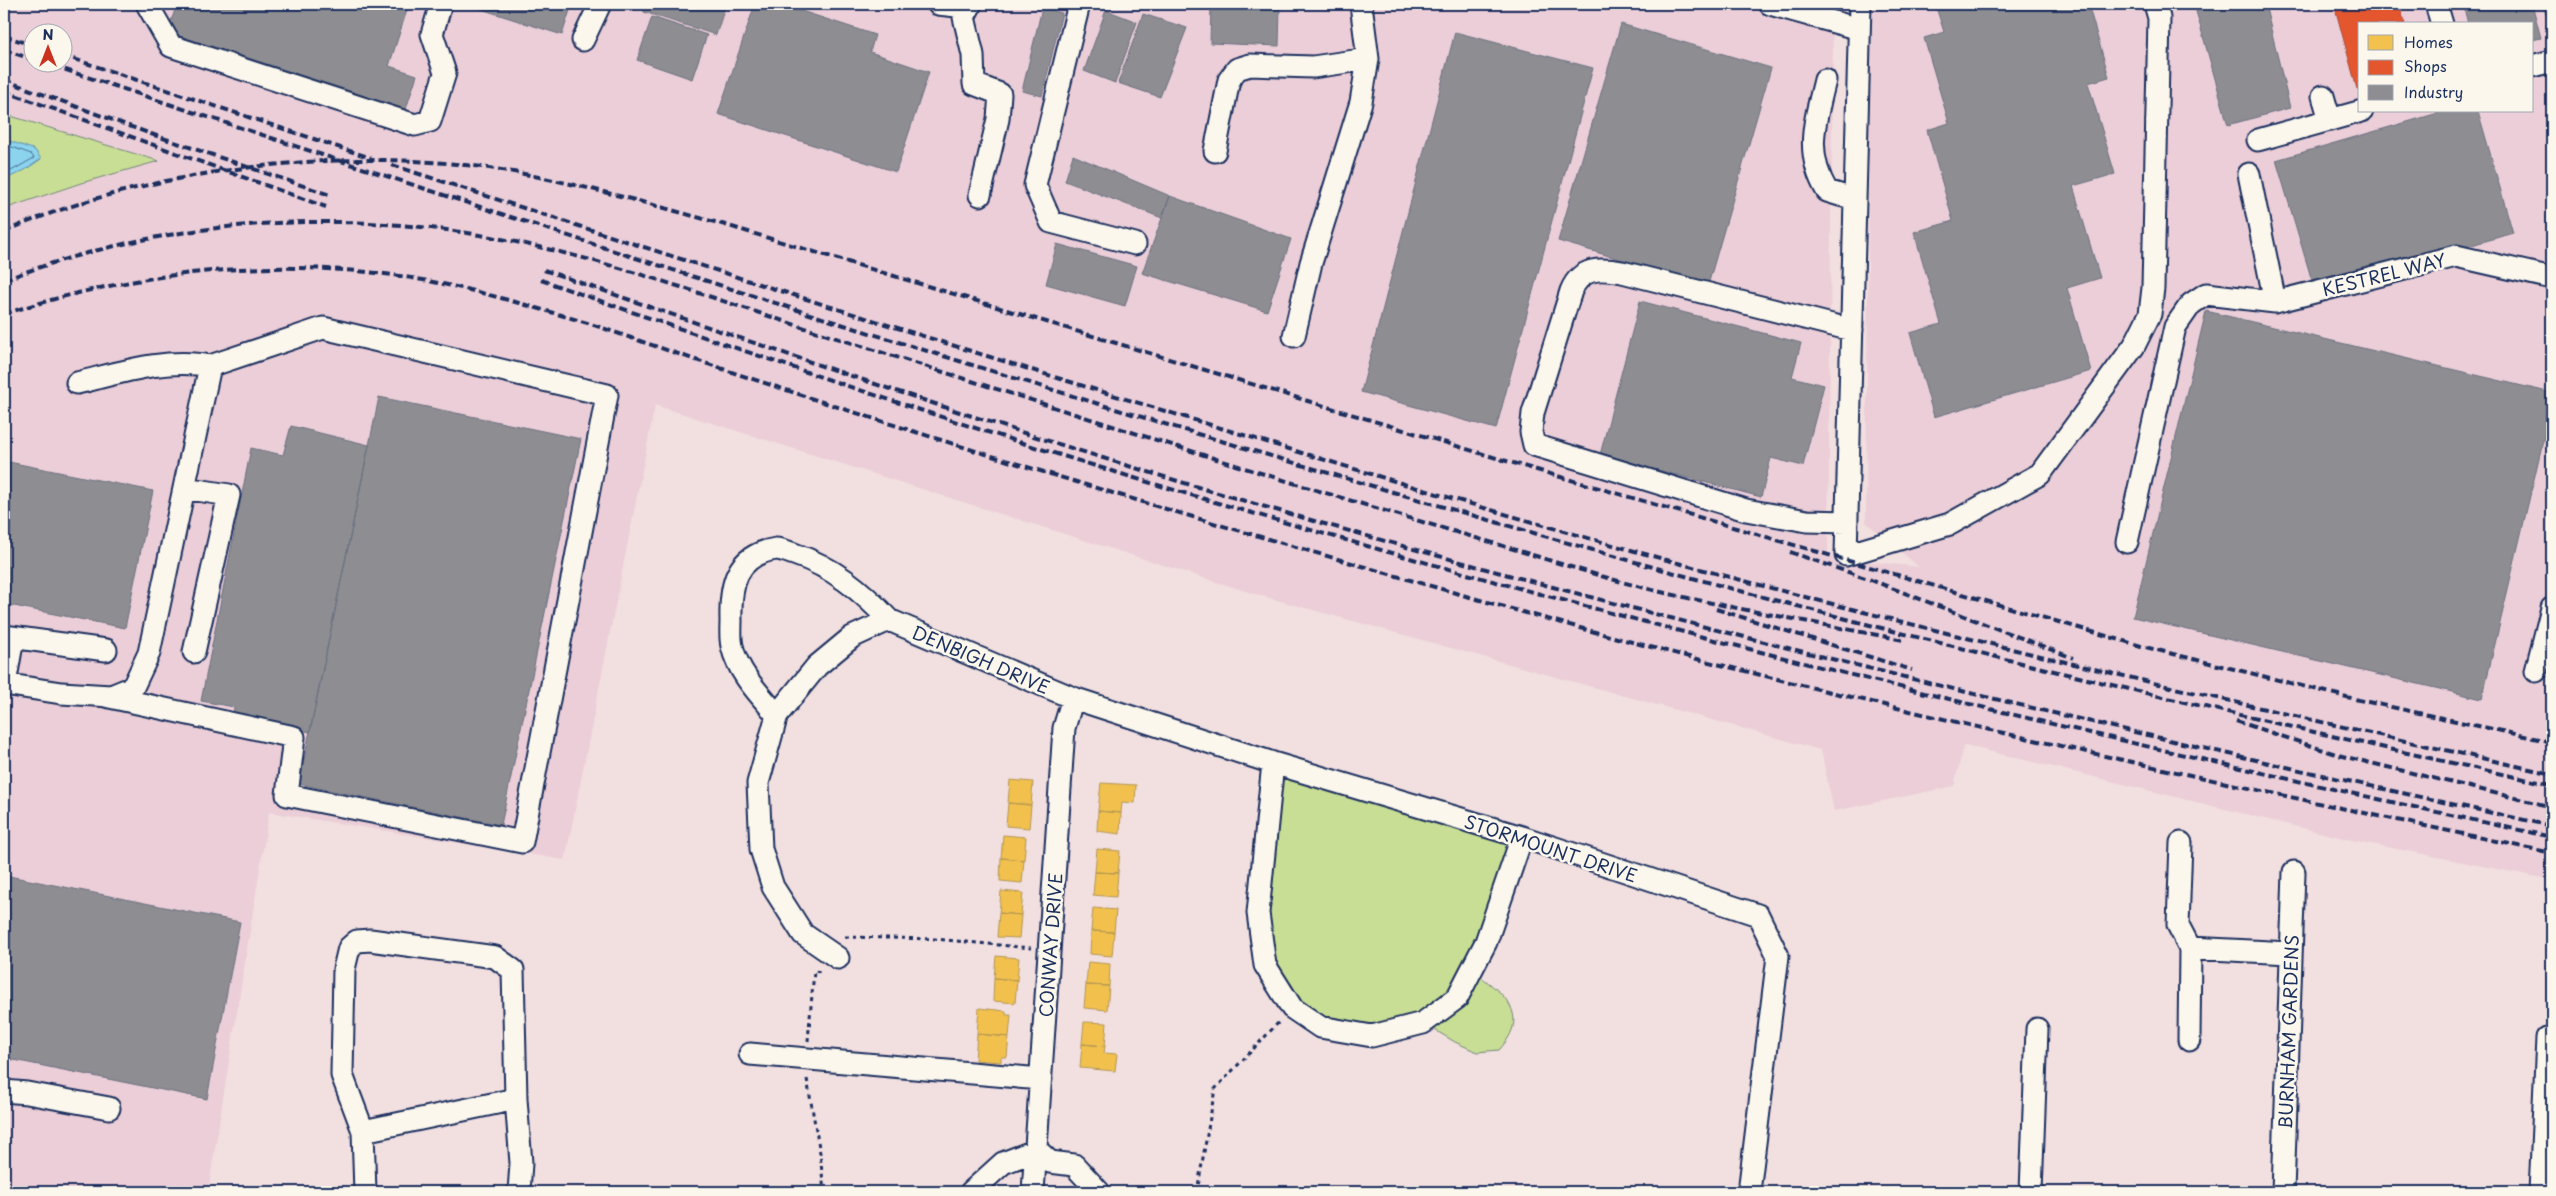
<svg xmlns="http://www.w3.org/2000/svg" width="2556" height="1196" viewBox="0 0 2556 1196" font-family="'Playpen Sans',sans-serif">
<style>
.built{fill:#ebced7;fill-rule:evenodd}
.green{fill:#c8de94;stroke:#728679}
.water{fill:#8cd3ed;stroke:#5f91b4}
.homes{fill:#f2c14e;stroke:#b29553}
.shops{fill:#e4572e;stroke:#a84b3c}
.industry{fill:#8d8d92;stroke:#6b7182}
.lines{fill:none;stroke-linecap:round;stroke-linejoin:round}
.shore{stroke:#487197;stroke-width:1}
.minor-casing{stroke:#1b2f5e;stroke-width:25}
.path{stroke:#1b2f5e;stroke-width:3;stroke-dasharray:4 4;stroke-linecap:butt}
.minor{stroke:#fbf7ec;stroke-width:21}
.rail{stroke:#1b2f5e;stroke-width:4;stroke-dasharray:8 4;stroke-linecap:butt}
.labels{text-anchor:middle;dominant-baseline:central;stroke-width:5;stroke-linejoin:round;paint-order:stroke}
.street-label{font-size:18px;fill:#1b2f5e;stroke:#fbf7ec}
</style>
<rect width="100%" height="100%" fill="#f2dfe0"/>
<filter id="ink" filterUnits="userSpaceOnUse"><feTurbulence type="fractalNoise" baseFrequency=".02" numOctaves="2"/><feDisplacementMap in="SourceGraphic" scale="10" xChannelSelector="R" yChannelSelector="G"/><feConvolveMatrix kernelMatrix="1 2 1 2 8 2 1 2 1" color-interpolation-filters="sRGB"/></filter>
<g filter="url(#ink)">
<path class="built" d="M 4,4 L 1833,4 L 1828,557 L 1919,567 L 1866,522 L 1870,4 L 2552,4 L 2552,878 L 2543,878 L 2347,839 L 1964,745 L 1954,786 L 1834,811 L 1821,750 L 1255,594 L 655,405 L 565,860 L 269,812 L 208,1192 L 4,1192 L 4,209 L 81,183 L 158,161 L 4,114 ZM 2360,24 L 2532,24 L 2532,111 L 2360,111 ZM 32,32 L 62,32 L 62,62 L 32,62 Z"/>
<path class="green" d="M 4,114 L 159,161 L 81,183 L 4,209 Z
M 1273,763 L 1522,837 L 1472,970 C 1502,993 1533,1013 1499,1050 L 1477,1052 L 1455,1042 L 1423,1023 L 1372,1036 L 1320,1027 L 1265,965 Z"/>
<path class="water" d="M 4,139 L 35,150 L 41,159 L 25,170 L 4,180 Z"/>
<path class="homes" d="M 1010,780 L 1033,782 L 1031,805 L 1008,803 Z
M 1101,783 L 1136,785 L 1135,803 L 1122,802 L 1121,813 L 1098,811 Z
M 1008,803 L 1031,805 L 1029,828 L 1006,826 Z
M 1098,811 L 1121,813 L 1120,834 L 1097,831 Z
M 1003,835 L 1026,837 L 1024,860 L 1001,858 Z
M 1097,849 L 1120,851 L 1118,873 L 1095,872 Z
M 1001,858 L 1024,860 L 1022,883 L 1000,881 Z
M 1095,872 L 1118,873 L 1116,897 L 1093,895 Z
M 1001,891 L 1023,893 L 1021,915 L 999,913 Z
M 1093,908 L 1116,910 L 1114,932 L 1091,931 Z
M 999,913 L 1021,915 L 1019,938 L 997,937 Z
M 1091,931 L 1114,932 L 1112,956 L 1090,954 Z
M 996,956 L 1019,958 L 1017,980 L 994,978 Z
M 1088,962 L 1110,964 L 1109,986 L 1086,985 Z
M 994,978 L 1017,980 L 1015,1003 L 993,1001 Z
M 1086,985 L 1109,986 L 1107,1010 L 1084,1008 Z
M 979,1008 L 1006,1011 L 1006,1015 L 1011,1015 L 1009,1037 L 977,1034 Z
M 1084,1022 L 1107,1023 L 1105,1046 L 1082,1044 Z
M 977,1034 L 1009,1037 L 1007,1057 L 1001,1057 L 1001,1062 L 975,1060 Z
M 1082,1044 L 1105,1046 L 1104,1053 L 1117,1054 L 1115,1071 L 1080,1068 Z"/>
<path class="shops" d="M 2334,4 L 2399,4 L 2405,24 L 2360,24 L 2360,88 L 2357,89 Z"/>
<path class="industry" d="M 177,4 L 409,4 L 389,66 L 417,75 L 405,112 L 166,36 Z
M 479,4 L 572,4 L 562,35 L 478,8 Z
M 643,4 L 726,4 L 716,35 L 644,12 Z
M 755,4 L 780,4 L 875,35 L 870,52 L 929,72 L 896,172 L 718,114 Z
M 1211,4 L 1280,7 L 1279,46 L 1210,43 Z
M 1935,4 L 2088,4 L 2109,77 L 2088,83 L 2115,174 L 2073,186 L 2100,278 L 2067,288 L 2091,371 L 1934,417 L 1910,333 L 1941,324 L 1914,232 L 1953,221 L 1927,130 L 1949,123 L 1924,38 L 1944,32 Z
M 2194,4 L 2265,4 L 2290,108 L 2228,125 Z
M 2463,4 L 2532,4 L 2541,38 L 2532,40 L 2532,24 L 2468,24 Z
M 2543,4 L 2552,4 L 2552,20 L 2548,21 Z
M 1042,8 L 1062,13 L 1042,96 L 1022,91 Z
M 1106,10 L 1137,22 L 1115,83 L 1084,71 Z
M 1143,14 L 1187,28 L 1160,97 L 1118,83 Z
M 652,17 L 707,35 L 692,79 L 637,60 Z
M 1621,24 L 1771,68 L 1708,285 L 1558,241 Z
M 1455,32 L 1593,68 L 1496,429 L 1361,392 Z
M 2445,111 L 2478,111 L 2513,233 L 2315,291 L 2276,160 Z
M 1073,155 L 1170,196 L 1162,218 L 1065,181 Z
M 1170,196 L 1291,239 L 1267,311 L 1142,273 Z
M 1057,244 L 1137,266 L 1125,306 L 1046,284 Z
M 1640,301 L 1801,343 L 1792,377 L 1824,385 L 1803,466 L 1771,458 L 1761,497 L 1600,455 Z
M 2206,311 L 2552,393 L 2552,403 L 2482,699 L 2133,617 Z
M 379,397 L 581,439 L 501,825 L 299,784 Z
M 291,426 L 369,445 L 310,732 L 233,716 L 234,707 L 201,701 L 251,448 L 283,455 Z
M 4,461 L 153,491 L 125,628 L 4,604 Z
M 4,875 L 240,922 L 207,1099 L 4,1058 Z"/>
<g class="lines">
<path class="shore" d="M 4,144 L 31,154 L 34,158 L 4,175"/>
<defs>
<path id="minor" d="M 147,4 L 171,46 L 415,125 L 430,121 L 445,73 L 432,34 L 441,4
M 938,4 L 957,6 L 965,4
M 971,4 L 964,17 L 973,55 L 974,84 L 1000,94 L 998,119 L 980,195
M 1079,4 L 1035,185 L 1051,222 L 1135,244
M 1770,4 L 1859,29
M 1860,4 L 1846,555 L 1950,524 L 2040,474 L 2134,346 L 2150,314 L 2153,288 L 2159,18 L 2155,4
M 2436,4 L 2442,24
M 583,40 L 600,4
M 2532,66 L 2552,61
M 1825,80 C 1815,122 1804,152 1827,191 L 1843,196 L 1855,197
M 2323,96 L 2330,120
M 2258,140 L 2362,111
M 1215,151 L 1229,80 L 1237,69 L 1250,65 L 1313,67 L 1368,59
M 2249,174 L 2275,302
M 1294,336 L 1311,263 L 1361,102 L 1368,59 L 1361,4
M 77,383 C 119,373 166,357 210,366 L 323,328 L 607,395 L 522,842 L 287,795 L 294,737 L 105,696
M 184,488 L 229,495 L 194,652
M 1847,522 L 1807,521 L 1746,510 L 1534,445 L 1531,432 L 1533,413 L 1571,291 C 1581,267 1600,268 1622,272 L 1852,330
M 2127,542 L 2175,327 L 2191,304 L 2206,294 L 2275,302 L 2456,256 L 2552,278
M 4,636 L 106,650
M 2536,671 L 2552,608
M 4,684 L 61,693 L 111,696 L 133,687 L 149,653 L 210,366
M 5,684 L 13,638
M 777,715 C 760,695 738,673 732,646 C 730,638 731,628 731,620 C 730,586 735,555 776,549 C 781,549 788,552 794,554 C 833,567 861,590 889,620
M 1273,763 L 1258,913 L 1265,965 L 1292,1008 L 1320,1027 L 1372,1036 L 1423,1023 L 1457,998 L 1486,942 L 1522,837
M 2181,843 L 2178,925 L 2190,948 L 2189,1040
M 2190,948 L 2290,953
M 838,958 L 803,934 L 773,887 L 761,849 L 758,783 L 777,715 L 817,666 L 852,637 L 889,620 L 1073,698 L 1273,763 L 1522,837 L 1758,915 L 1778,956 L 1749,1192
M 750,1054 L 1041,1079
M 4,1091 L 27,1093 L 109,1108
M 363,1131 L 516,1099
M 1037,1150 L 1050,1162 L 1074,1165 L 1099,1192
M 365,1192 L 363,1131 L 342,1075 L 344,969 L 349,948 L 357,941 L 370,940 L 495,957 L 513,970 L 516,1099 L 521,1163 L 519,1192
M 971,1192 L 1003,1163 L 1037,1150
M 1033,1192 L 1064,728 L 1073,698
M 2031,1192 L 2037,1029
M 2283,1192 L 2294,872
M 2540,1192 L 2547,1038"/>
</defs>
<use href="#minor" class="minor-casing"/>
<path class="path" d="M 845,937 L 935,939 L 1031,948
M 808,1041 L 814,971 L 821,972
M 807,1079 L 820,1153 L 824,1192
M 1197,1192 L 1215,1089 L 1279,1022"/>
<use href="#minor" class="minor"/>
<path class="rail" d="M 4,36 L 32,45
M 4,50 L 32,59
M 62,55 L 371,158
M 42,62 C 308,150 574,239 841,324 C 1079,399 1318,471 1558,540 C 1886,635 2219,712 2552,785
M 4,80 L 151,134 L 330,195
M 4,91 L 326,207
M 392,165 C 657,252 922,337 1188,418 C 1335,463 1483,509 1631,550 C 1936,635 2244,705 2552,774
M 4,232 C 152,166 364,142 524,174 C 591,187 657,206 722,224 L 1523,466 L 2141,646 L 2359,700 L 2552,742
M 544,270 C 765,347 986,424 1211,491 C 1652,621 2102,728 2552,826
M 4,280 C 177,214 368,205 547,249 C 634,269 718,300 802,327 C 931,368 1059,409 1188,450 C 1291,483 1395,514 1500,545 C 1553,561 1606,579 1661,592 C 1741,610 1822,624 1903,640
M 541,280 C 762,358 984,434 1208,500 C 1651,631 2101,740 2552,837
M 4,314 C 127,274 255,258 385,274 C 455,283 523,304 591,324 C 838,410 1089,488 1341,560 C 1462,595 1583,630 1705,661 C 1986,732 2269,793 2552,853
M 1790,552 L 1871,580 L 2073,658
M 1716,609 L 1912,670
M 2236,721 L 2342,756 L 2552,807"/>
</g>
</g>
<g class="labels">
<g class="street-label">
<text transform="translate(2384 274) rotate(-14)">KESTREL WAY</text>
<text transform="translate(981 659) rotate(23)">DENBIGH DRIVE</text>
<text transform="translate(1551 848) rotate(18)">STORMOUNT DRIVE</text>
<text transform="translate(1050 945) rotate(-86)">CONWAY DRIVE</text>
<text transform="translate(2288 1032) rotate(-88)">BURNHAM GARDENS</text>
</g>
</g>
<rect width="2556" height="1196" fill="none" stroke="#fbf7ec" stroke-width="20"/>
<rect x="10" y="10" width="2536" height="1176" fill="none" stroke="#1b2f5e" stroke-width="2" filter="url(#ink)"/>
<rect x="2358" y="22" width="175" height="90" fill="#fbf7ec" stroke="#a1a7b3"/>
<rect x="2368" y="35" width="25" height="15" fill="#f2c14e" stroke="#a1a7b3"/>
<text x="2404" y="48" font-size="15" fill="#1b2f5e">Homes</text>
<rect x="2368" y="60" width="25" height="15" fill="#e4572e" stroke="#a1a7b3"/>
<text x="2404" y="72" font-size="15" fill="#1b2f5e">Shops</text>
<rect x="2368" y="85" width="25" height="15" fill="#8d8d92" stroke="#a1a7b3"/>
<text x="2404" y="98" font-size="15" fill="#1b2f5e">Industry</text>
<g transform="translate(48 48)"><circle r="24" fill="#fbf7ec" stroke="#a1a7b3"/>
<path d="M0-4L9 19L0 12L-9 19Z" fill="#c8321e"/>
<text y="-8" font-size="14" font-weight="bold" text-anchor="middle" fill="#1b2f5e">N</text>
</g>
</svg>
